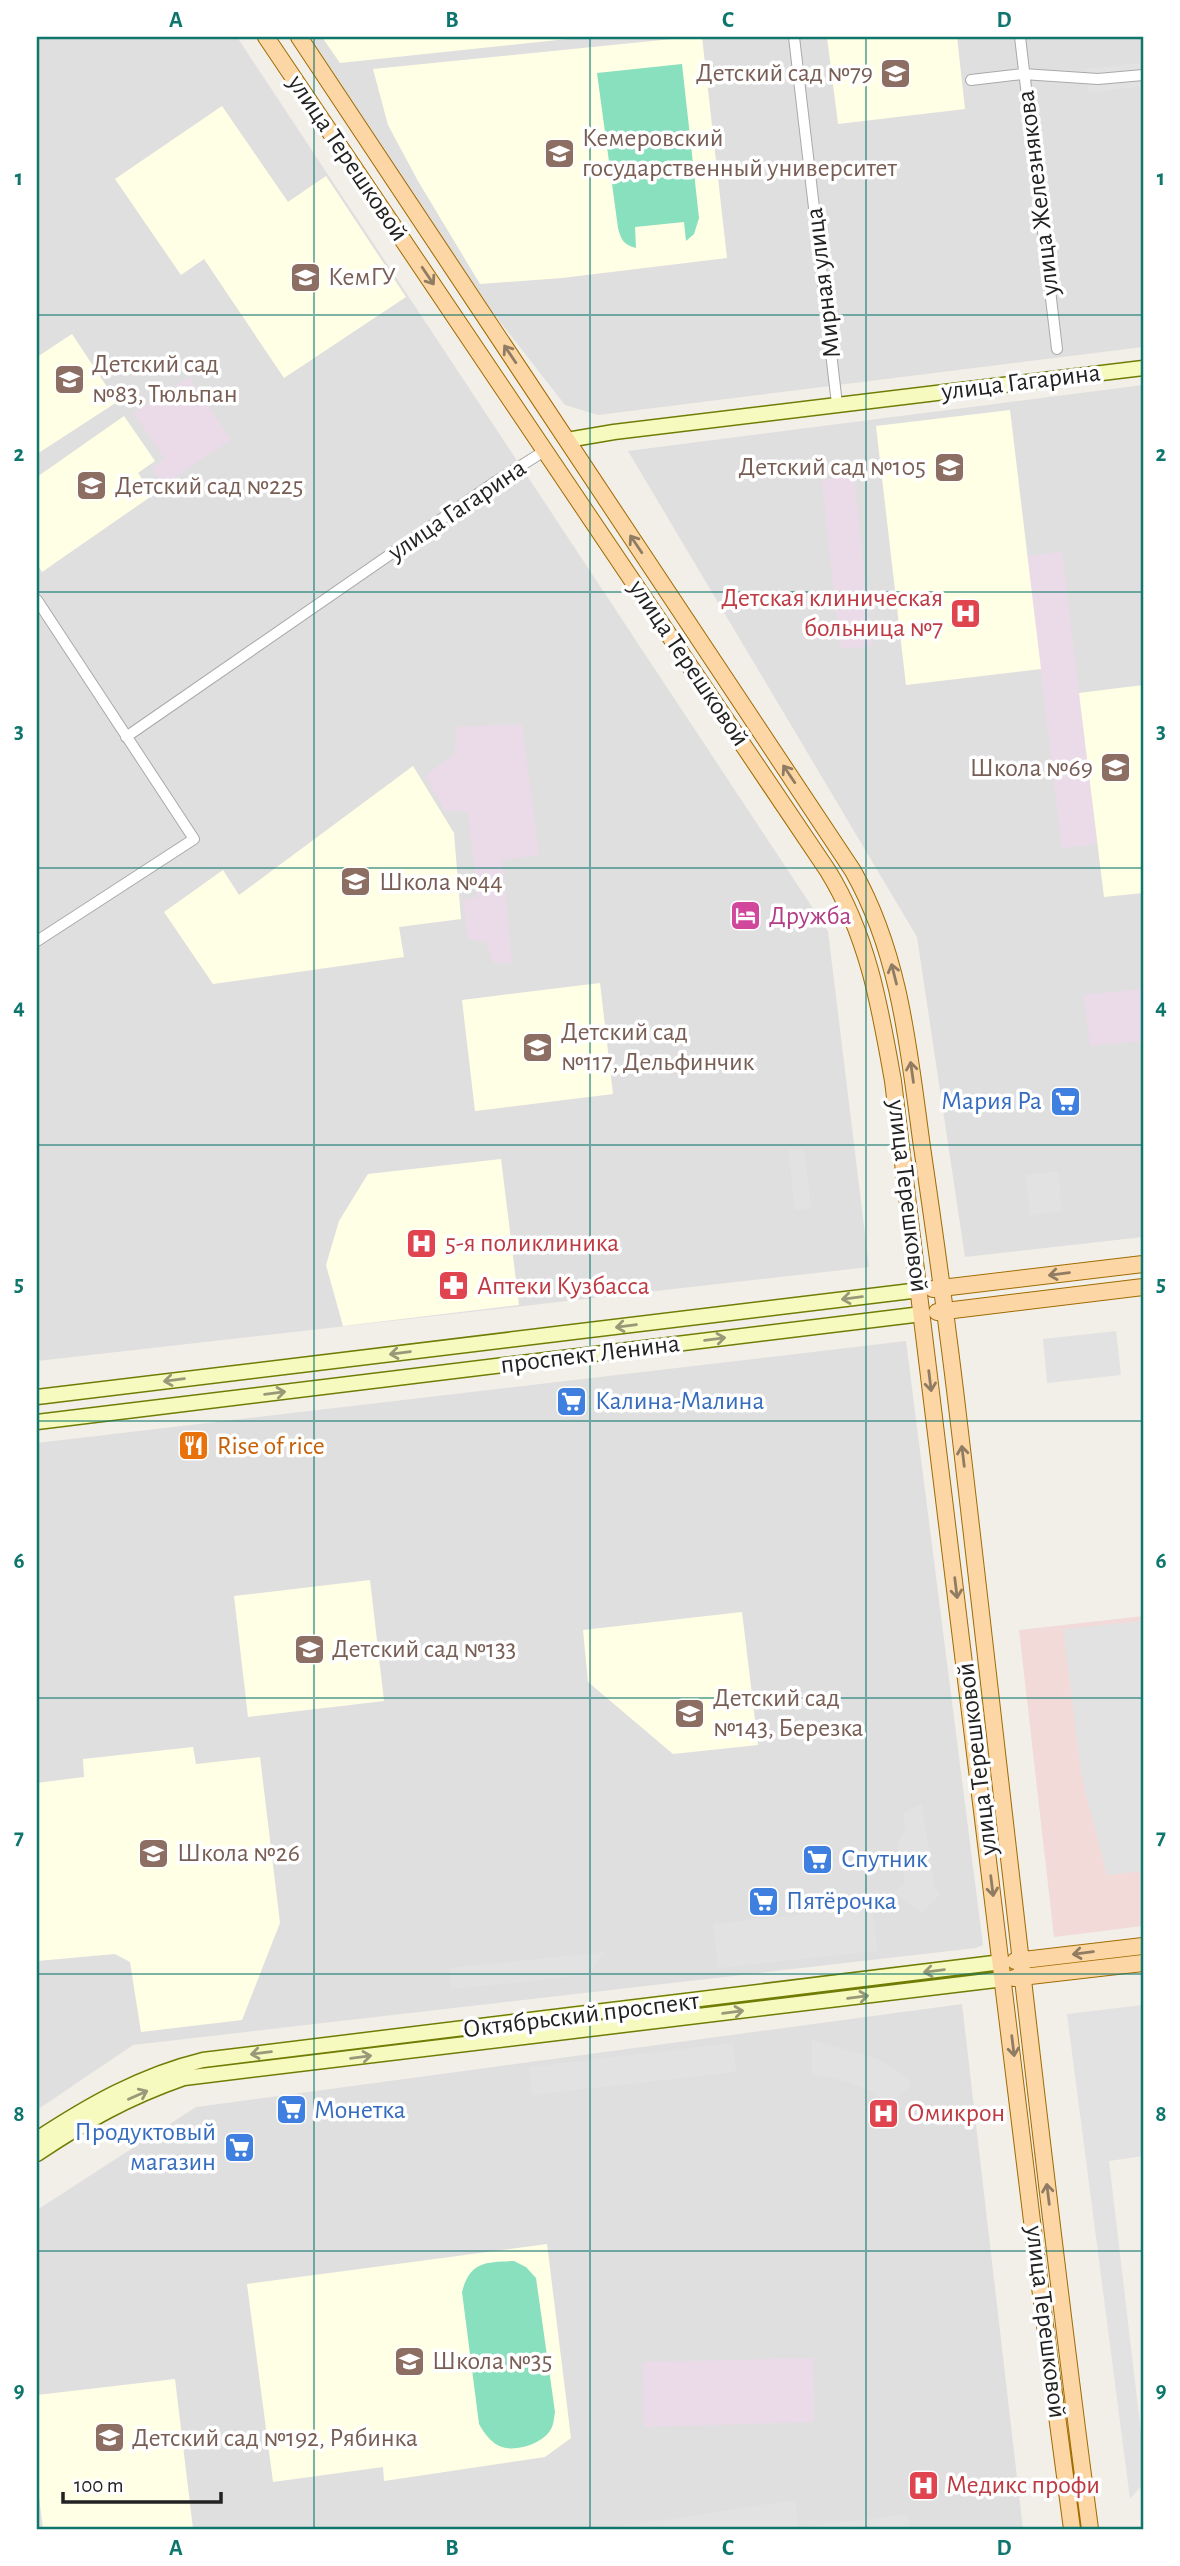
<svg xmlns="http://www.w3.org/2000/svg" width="1180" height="2566" viewBox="0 0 1180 2566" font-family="'Alegreya Sans',sans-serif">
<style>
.residential{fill:#e0dfdf}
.commercial{fill:#f2dad9}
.industrial{fill:#ebdbe8}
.education{fill:#ffffe5}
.pitch{fill:#88e0be}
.parking{fill:#e2e2e2}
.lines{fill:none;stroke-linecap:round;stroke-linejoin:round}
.street-casing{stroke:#a9a9a9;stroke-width:12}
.secondary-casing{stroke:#707d05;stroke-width:17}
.primary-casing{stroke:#a06b00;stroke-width:18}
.street{stroke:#fff;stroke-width:10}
.secondary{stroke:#f7fabf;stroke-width:14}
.primary{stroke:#fcd6a4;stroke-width:16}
.oneway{stroke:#8f7c63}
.oneway2{stroke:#979978}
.grid{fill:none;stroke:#0f766e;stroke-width:2;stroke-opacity:0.55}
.labels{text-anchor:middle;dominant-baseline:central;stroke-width:7;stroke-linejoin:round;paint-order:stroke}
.education-label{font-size:26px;fill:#785e54;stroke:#fff;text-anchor:start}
.street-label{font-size:26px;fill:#222;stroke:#fff}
.health-label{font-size:26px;fill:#be3a42;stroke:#fff;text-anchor:start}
.hotel-label{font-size:26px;fill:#b23c85;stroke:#fff;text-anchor:start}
.shop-label{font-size:26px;fill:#366cbe;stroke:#fff;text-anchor:start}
.food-label{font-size:26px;fill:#c56008;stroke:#fff;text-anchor:start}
.neatline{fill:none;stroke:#0f766e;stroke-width:2.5}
.grid-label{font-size:23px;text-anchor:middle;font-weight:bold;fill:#0f766e}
</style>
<rect width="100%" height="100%" fill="#f2efe9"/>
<path class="residential" d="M 37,37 L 237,37 L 828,931 L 869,1267 L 37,1361 Z
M 306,37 L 1143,37 L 1143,347 L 598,415 L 565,405 L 466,278 Z
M 1143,385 L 1143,1237 L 965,1257 L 917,937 L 628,451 Z
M 906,1341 L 983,1945 L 976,1948 L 133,2045 L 37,2110 L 37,1443 Z
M 962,2004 L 1023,2529 L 37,2529 L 37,2210 L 196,2107 Z"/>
<path class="commercial" d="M 1143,1616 L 1143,1926 L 1054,1937 L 1019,1630 Z"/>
<path class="industrial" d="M 189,377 L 231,440 L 163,485 L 152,468 L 165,459 L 134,413 Z
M 854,476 L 872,646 L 840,649 L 822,480 Z
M 1062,552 L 1097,844 L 1062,848 L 1027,556 Z
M 522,724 L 539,855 L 502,860 L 512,964 L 493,962 L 486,942 L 468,939 L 463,900 L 478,897 L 468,812 L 445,810 L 425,776 L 455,754 L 456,727 Z
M 1143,989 L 1143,1041 L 1090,1046 L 1084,995 Z
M 813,2358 L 814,2422 L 644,2427 L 643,2362 Z"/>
<path class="education" d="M 322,37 L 586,37 L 340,63 Z
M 692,37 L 702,37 L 727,258 L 562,278 L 480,284 L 418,181 L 388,125 L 373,69 Z
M 827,37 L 957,37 L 965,109 L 838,124 Z
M 222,106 L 288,202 L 326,176 L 406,297 L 284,378 L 204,259 L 181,275 L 115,179 Z
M 72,334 L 117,402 L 37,454 L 37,357 Z
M 1010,410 L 1041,669 L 906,685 L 876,426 Z
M 124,416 L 155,461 L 138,473 L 153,495 L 42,572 L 37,564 L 37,477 Z
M 1143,685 L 1143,893 L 1104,897 L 1079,693 Z
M 413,766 L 454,833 L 461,919 L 399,927 L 404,957 L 213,984 L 164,912 L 223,870 L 239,895 Z
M 600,983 L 613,1094 L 475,1111 L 462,1000 Z
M 501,1159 L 519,1305 L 343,1326 L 326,1265 L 339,1221 L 368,1174 Z
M 370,1580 L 384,1701 L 248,1717 L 234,1596 Z
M 742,1612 L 758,1745 L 673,1754 L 588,1682 L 583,1630 Z
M 193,1747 L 196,1764 L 260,1757 L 280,1923 L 242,2020 L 141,2032 L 130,1962 L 115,1954 L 37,1961 L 37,1783 L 84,1777 L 83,1759 Z
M 547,2244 L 571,2438 L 545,2457 L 384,2481 L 383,2467 L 273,2482 L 247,2284 Z
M 175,2379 L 193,2529 L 43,2529 L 37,2480 L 37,2395 Z"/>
<path class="pitch" d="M 682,64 L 699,218 L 694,234 L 686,241 L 684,222 L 635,227 L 636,248 C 624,245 621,240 618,228 L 597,73 Z
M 514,2261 L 526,2267 L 536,2278 L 555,2412 C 554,2417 554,2424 551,2429 C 544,2443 517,2452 502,2447 C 492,2444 484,2433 479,2424 L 462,2292 C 470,2261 486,2262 514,2261 Z"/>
<path class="parking" d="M 1143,63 L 1143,86 L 1089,93 L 1086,69 Z
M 804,1149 L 811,1208 L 795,1210 L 788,1150 Z
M 1058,1171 L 1062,1211 L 1030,1215 L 1025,1175 Z
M 1116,1331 L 1121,1375 L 1047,1383 L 1043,1339 Z
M 1143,1621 L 1143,1871 L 1107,1875 L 1082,1779 L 1063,1629 Z
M 922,1804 L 934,1885 L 940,1895 L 922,1913 L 894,1892 L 905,1883 L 897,1844 L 905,1831 L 903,1813 Z
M 872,1907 L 877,1951 L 718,1968 L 713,1924 Z
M 605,1952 L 588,1975 L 451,1989 L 449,1968 Z
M 1143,2005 L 1143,2156 L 1109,2161 L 1143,2450 L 1143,2484 L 1130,2499 L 1067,2014 Z
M 812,2040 L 875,2058 L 893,2067 L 912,2083 L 892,2105 L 870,2091 L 849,2082 L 812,2074 Z
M 733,2043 L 736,2072 L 532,2095 L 529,2067 Z
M 795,2500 L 799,2529 L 611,2529 L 611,2528 Z
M 908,2514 L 910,2529 L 812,2529 L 811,2526 Z"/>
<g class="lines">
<defs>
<path id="street" d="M 794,37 L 837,404
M 1020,37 L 1057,349
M 971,80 L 1023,74 L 1098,79 L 1143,75
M 37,600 L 194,839 L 37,941
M 126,737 L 495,482 L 546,450"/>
<path id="secondary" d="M 567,440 L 614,432 L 1143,368
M 37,1397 L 920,1290
M 37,1422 L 922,1314
M 37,2139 C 89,2105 141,2075 203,2060 L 1002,1962
M 37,2154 C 86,2121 127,2098 184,2078 L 1004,1979"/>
<path id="primary" d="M 266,37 L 828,871 C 868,936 880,1007 893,1081 L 1041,2295 L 1072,2529
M 299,37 L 853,871 C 901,956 909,1053 922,1147 C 936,1242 949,1337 960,1432 C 1003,1798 1042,2164 1090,2529
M 933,1289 L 1143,1264
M 937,1312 L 1143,1287
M 1015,1961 L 1143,1946
M 1014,1978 L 1143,1963"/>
</defs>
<use href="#street" class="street-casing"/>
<use href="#secondary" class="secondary-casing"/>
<use href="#primary" class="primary-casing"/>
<use href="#street" class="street"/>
<use href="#secondary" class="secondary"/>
<use href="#primary" class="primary"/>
</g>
<defs><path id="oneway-shaft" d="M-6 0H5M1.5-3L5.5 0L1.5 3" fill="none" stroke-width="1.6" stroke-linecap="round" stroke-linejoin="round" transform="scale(1.75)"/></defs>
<g class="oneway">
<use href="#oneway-shaft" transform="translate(428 276) rotate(56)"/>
<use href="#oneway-shaft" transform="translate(510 354) rotate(-124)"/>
<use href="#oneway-shaft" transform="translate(636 544) rotate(-124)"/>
<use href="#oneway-shaft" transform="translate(789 774) rotate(-124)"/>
<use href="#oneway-shaft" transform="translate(894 974) rotate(-104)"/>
<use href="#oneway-shaft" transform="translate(912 1072) rotate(-98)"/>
<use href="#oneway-shaft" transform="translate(1059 1274) rotate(173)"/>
<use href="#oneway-shaft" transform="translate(930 1381) rotate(83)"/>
<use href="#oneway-shaft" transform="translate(963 1456) rotate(-97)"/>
<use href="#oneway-shaft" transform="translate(956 1588) rotate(83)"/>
<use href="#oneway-shaft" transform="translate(992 1886) rotate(83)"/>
<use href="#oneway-shaft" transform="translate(1083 1953) rotate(173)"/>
<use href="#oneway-shaft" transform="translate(1013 2046) rotate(83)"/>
<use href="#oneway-shaft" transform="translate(1048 2194) rotate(-97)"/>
</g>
<g class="oneway2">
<use href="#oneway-shaft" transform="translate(852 1298) rotate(173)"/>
<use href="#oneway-shaft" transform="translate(626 1326) rotate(173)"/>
<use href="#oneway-shaft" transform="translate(715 1339) rotate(-7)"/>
<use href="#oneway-shaft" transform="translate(400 1353) rotate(173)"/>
<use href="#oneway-shaft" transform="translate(174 1380) rotate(173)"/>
<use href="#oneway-shaft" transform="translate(275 1393) rotate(-7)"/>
<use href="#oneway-shaft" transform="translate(934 1971) rotate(173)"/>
<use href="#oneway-shaft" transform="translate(858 1997) rotate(-7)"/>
<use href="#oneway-shaft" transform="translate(733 2012) rotate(-7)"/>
<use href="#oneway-shaft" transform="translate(261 2053) rotate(173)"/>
<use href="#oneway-shaft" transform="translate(361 2057) rotate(-7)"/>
<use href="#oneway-shaft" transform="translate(138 2095) rotate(-24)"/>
</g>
<path class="grid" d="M 314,37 L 314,2529M 590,37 L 590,2529M 866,37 L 866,2529M 37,315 L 1143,315M 37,592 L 1143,592M 37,868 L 1143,868M 37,1145 L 1143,1145M 37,1421 L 1143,1421M 37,1698 L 1143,1698M 37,1974 L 1143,1974M 37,2251 L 1143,2251"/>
<defs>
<symbol id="school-square" viewBox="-11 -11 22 22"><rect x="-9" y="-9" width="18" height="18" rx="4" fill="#8d6e63" stroke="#fff"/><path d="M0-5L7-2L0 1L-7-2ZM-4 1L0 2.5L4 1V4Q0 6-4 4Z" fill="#fff"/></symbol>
<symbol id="university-square" viewBox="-11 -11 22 22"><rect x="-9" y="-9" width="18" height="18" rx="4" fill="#8d6e63" stroke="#fff"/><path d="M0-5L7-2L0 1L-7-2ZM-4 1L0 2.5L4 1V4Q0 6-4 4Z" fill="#fff"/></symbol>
<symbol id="hospital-square" viewBox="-11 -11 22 22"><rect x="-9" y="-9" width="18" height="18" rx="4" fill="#e0444e" stroke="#fff"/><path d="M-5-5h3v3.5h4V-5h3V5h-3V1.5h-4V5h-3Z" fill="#fff"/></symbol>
<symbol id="hotel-square" viewBox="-11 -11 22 22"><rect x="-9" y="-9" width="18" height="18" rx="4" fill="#d1479c" stroke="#fff"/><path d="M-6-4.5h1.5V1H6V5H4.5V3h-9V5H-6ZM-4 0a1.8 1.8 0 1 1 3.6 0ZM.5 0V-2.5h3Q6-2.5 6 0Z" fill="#fff"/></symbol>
<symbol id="supermarket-square" viewBox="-11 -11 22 22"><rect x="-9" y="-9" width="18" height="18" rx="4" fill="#3f7fe0" stroke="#fff"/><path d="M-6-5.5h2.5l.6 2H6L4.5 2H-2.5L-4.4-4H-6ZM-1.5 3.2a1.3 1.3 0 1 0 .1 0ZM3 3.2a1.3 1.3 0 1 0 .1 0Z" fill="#fff"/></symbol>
<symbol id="pharmacy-square" viewBox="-11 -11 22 22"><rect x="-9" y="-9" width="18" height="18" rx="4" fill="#e0444e" stroke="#fff"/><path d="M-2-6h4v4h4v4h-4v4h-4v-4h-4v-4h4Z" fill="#fff"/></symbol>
<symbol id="restaurant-square" viewBox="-11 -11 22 22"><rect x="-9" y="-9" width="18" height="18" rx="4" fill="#e8710a" stroke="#fff"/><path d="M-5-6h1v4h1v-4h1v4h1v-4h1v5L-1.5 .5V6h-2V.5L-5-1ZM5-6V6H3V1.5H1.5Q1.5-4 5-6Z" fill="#fff"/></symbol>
</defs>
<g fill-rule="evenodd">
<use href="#school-square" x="878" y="56" width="35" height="35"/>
<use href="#university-square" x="542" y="136" width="35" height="35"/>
<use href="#university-square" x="288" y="260" width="35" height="35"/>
<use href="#school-square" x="52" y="362" width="35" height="35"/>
<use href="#school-square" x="932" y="450" width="35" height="35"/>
<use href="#school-square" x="74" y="468" width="35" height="35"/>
<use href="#hospital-square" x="948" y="596" width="35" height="35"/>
<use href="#school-square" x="1098" y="750" width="35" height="35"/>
<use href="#school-square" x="338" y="864" width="35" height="35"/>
<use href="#hotel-square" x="728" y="898" width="35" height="35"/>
<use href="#school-square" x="520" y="1030" width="35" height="35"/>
<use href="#supermarket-square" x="1048" y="1084" width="35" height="35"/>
<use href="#hospital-square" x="404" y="1226" width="35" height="35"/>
<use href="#pharmacy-square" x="436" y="1268" width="35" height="35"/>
<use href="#supermarket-square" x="554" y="1384" width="35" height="35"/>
<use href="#restaurant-square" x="176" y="1428" width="35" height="35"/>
<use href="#school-square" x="292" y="1632" width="35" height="35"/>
<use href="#school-square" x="672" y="1696" width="35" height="35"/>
<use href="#school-square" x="136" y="1836" width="35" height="35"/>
<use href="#supermarket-square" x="800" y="1842" width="35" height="35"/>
<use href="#supermarket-square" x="746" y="1884" width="35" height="35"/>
<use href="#supermarket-square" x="274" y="2092" width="35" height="35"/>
<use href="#hospital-square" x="866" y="2096" width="35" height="35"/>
<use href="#supermarket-square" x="222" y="2130" width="35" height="35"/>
<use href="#school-square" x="392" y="2344" width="35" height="35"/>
<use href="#school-square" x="92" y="2420" width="35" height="35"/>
<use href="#hospital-square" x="906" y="2468" width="35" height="35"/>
</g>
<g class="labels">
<g class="education-label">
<text x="873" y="73" text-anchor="end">Детский сад №79</text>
<text x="582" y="138">Кемеровский<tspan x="582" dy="30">государственный университет</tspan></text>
<text x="328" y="277">КемГУ</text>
<text x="92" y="364">Детский сад<tspan x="92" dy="30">№83, Тюльпан</tspan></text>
<text x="926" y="467" text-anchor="end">Детский сад №105</text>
<text x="115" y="486">Детский сад №225</text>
<text x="1093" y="768" text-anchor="end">Школа №69</text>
<text x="379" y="882">Школа №44</text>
<text x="561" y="1032">Детский сад<tspan x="561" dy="30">№117, Дельфинчик</tspan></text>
<text x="332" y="1649">Детский сад №133</text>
<text x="713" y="1698">Детский сад<tspan x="713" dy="30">№143, Березка</tspan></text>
<text x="177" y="1853">Школа №26</text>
<text x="432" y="2361">Школа №35</text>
<text x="132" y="2438">Детский сад №192, Рябинка</text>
</g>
<g class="street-label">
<text transform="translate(348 158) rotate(56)">улица Терешковой</text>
<text transform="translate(1038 193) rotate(-97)">улица Железнякова</text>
<text transform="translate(823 283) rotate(-97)">Мирная улица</text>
<text transform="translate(1021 382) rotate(-7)">улица Гагарина</text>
<text transform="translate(457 510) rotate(-34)">улица Гагарина</text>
<text transform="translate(689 663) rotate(56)">улица Терешковой</text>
<text transform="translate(908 1196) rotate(83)">улица Терешковой</text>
<text transform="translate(590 1354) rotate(-7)">проспект Ленина</text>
<text transform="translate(977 1759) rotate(-97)">улица Терешковой</text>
<text transform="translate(581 2015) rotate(-7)">Октябрьский проспект</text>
<text transform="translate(1046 2322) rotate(83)">улица Терешковой</text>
</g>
<g class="health-label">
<text x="943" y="598" text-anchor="end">Детская клиническая<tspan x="943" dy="30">больница №7</tspan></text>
<text x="445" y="1243">5-я поликлиника</text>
<text x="477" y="1286">Аптеки Кузбасса</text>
<text x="907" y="2113">Омикрон</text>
<text x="946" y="2485">Медикс профи</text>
</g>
<g class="hotel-label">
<text x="769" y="916">Дружба</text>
</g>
<g class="shop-label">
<text x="1042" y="1101" text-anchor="end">Мария Ра</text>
<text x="595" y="1401">Калина-Малина</text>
<text x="841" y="1859">Спутник</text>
<text x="786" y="1901">Пятёрочка</text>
<text x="314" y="2110">Монетка</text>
<text x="216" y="2132" text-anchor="end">Продуктовый<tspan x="216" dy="30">магазин</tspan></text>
</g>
<g class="food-label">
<text x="217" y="1446">Rise of rice</text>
</g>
</g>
<rect width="1180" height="2566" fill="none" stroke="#ffffff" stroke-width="77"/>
<path d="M63 2492v10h158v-10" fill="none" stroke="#222222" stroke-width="3.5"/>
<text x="74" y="2492" font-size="21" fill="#222222" stroke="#ffffff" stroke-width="5" paint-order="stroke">100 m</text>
<rect x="38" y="38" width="1104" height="2490" class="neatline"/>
<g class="grid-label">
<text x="176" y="27">A</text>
<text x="452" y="27">B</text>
<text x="728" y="27">C</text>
<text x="1004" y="27">D</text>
<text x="19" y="185">1</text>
<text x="1161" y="185">1</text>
<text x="19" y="461">2</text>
<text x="1161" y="461">2</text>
<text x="19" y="738">3</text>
<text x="1161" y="738">3</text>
<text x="19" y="1014">4</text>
<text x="1161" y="1014">4</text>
<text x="19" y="1291">5</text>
<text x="1161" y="1291">5</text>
<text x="19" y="1568">6</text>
<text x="1161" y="1568">6</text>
<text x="19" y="1844">7</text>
<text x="1161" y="1844">7</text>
<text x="19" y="2121">8</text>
<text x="1161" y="2121">8</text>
<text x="19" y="2397">9</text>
<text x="1161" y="2397">9</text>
<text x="176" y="2555">A</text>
<text x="452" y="2555">B</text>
<text x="728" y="2555">C</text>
<text x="1004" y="2555">D</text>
</g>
</svg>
